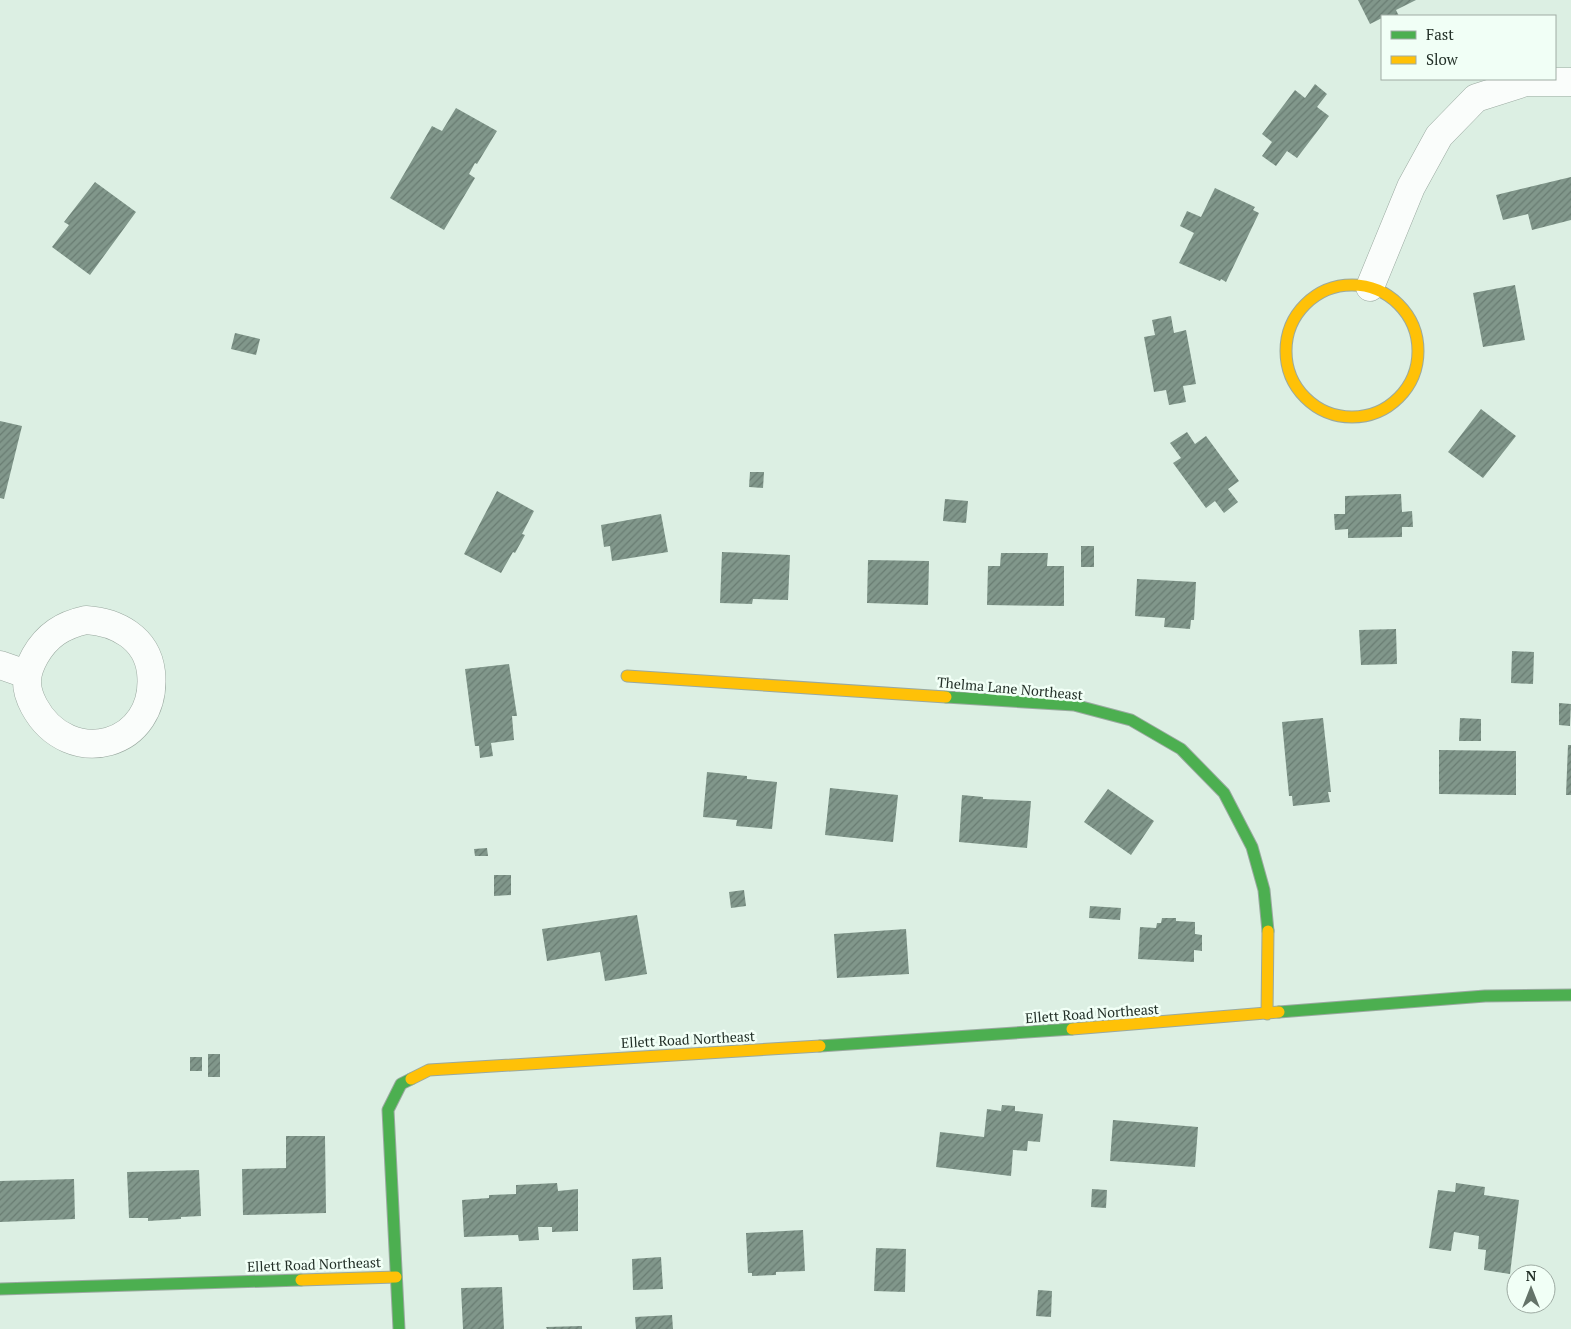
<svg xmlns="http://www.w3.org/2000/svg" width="1571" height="1329" viewBox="0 0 1571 1329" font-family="'PT Serif',serif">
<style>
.building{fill:url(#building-hatch)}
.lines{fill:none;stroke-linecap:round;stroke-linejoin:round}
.street-casing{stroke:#9aa9a0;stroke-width:29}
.fast-casing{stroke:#9aa9a0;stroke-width:13}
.slow-casing{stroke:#9aa9a0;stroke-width:13}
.street{stroke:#fafdfb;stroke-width:28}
.fast{stroke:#4caf50;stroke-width:11}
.slow{stroke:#ffc107;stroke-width:11}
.labels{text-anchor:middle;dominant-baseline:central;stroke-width:5;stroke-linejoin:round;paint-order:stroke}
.street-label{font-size:14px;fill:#233028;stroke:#f1fff6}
</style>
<defs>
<pattern id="building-hatch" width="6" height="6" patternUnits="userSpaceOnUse" patternTransform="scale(1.25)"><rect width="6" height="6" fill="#81978b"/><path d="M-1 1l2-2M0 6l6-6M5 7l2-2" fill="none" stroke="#697c72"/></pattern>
</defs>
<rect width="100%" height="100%" fill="#dcefe3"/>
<path class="building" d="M 1358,0 L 1416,0 L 1396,10 L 1399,16 L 1382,16 L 1382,18 L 1370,24 Z
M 1315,84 L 1327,94 L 1317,107 L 1329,116 L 1297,158 L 1287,151 L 1276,166 L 1262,156 L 1272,142 L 1262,134 L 1295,90 L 1305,98 Z
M 456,108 L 497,131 L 477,164 L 475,163 L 469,174 L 475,178 L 444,230 L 390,198 L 432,126 L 442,131 Z
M 1571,177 L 1571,220 L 1532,230 L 1528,214 L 1503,220 L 1496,195 Z
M 95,182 L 136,212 L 90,275 L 52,247 L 69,225 L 64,222 Z
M 1215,188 L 1255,207 L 1253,210 L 1259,213 L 1226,282 L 1221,279 L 1220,281 L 1179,263 L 1194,233 L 1180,226 L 1187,211 L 1201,217 Z
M 1515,285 L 1525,340 L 1483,347 L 1473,293 Z
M 1171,316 L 1174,333 L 1186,330 L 1196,384 L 1183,386 L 1186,402 L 1169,405 L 1166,390 L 1154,392 L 1144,337 L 1155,335 L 1152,320 Z
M 235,333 L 260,339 L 256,355 L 231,349 Z
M 1481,409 L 1516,436 L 1483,478 L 1448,452 Z
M 0,421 L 22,426 L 4,499 L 0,498 Z
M 1187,432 L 1195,444 L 1206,436 L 1239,481 L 1228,489 L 1238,502 L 1224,513 L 1215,501 L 1206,508 L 1173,463 L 1181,458 L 1170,443 Z
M 750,472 L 764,472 L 763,488 L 749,487 Z
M 497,491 L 534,511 L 522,534 L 525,535 L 515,553 L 513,552 L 501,573 L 464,554 Z
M 1401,494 L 1402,512 L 1412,511 L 1413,527 L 1402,527 L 1402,537 L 1348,538 L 1348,529 L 1335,530 L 1334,514 L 1345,514 L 1345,496 Z
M 945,499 L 968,501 L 966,523 L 943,521 Z
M 661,514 L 668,552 L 612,561 L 610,546 L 604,547 L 601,525 Z
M 1081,546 L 1094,546 L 1094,567 L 1081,567 Z
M 722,552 L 790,555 L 788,600 L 753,599 L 752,604 L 720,603 Z
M 1001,553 L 1048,553 L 1047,566 L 1064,566 L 1064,606 L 987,605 L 988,566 L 1000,566 Z
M 868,560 L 929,561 L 928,605 L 867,603 Z
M 1137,579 L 1196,582 L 1194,620 L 1191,620 L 1190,629 L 1164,627 L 1165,618 L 1135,616 Z
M 1396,629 L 1397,664 L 1361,665 L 1359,630 Z
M 1512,651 L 1534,652 L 1533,684 L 1511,683 Z
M 509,664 L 517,716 L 512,716 L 514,740 L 491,743 L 493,756 L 480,758 L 479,746 L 475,746 L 465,669 Z
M 1559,703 L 1571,704 L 1570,726 L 1559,725 Z
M 1323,718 L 1331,792 L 1328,792 L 1330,802 L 1293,806 L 1292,796 L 1289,796 L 1282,722 Z
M 1460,718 L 1481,719 L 1481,741 L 1459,741 Z
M 1568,745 L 1571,745 L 1571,795 L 1566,795 Z
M 1439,750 L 1516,751 L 1516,795 L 1439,794 Z
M 707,772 L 747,776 L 747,779 L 777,782 L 772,829 L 736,826 L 737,820 L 703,817 Z
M 830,788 L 898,795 L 893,842 L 825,835 Z
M 1108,789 L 1154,821 L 1131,855 L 1084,822 Z
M 962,795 L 983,797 L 983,799 L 1031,801 L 1027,848 L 959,842 Z
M 487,848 L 488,856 L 475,856 L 474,849 Z
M 494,875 L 511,875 L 511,895 L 494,896 Z
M 744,890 L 746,906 L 731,908 L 729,892 Z
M 1090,906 L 1121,908 L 1120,920 L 1089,918 Z
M 637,915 L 647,974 L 605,981 L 600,952 L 547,961 L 542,929 Z
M 1162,918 L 1176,918 L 1176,921 L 1195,922 L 1195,934 L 1202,935 L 1202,951 L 1194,950 L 1194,962 L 1138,959 L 1140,927 L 1156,928 L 1157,923 L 1161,923 Z
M 906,929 L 909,974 L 837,978 L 834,934 Z
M 208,1054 L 220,1054 L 220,1077 L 208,1077 Z
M 190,1057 L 202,1057 L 202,1071 L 190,1071 Z
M 1002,1105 L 1015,1106 L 1015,1111 L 1043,1114 L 1040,1142 L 1028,1141 L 1027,1151 L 1013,1150 L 1011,1176 L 936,1167 L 940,1132 L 984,1137 L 987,1109 L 1001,1111 Z
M 1113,1120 L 1198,1127 L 1195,1167 L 1110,1161 Z
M 286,1136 L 325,1136 L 326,1213 L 243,1215 L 242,1169 L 286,1168 Z
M 199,1170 L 201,1216 L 181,1217 L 181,1219 L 148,1221 L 148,1218 L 129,1218 L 127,1172 Z
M 74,1179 L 75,1219 L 0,1222 L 0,1181 Z
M 557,1183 L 558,1191 L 578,1189 L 578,1231 L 552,1232 L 552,1227 L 538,1227 L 539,1240 L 519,1241 L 518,1235 L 464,1237 L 462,1200 L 489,1198 L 489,1195 L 516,1194 L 516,1185 Z
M 1456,1183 L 1485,1187 L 1484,1195 L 1519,1200 L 1510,1274 L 1484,1270 L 1486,1250 L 1478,1249 L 1479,1236 L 1454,1232 L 1451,1251 L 1429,1248 L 1438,1190 L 1455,1192 Z
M 1092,1189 L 1107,1190 L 1106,1208 L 1091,1207 Z
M 803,1230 L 805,1271 L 776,1272 L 776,1275 L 752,1276 L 752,1273 L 748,1273 L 746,1233 Z
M 876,1248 L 906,1249 L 905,1292 L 874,1291 Z
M 661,1257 L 663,1289 L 633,1290 L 632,1259 Z
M 502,1287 L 504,1329 L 463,1329 L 461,1288 Z
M 1038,1290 L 1052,1291 L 1051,1317 L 1036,1316 Z
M 672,1315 L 673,1329 L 636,1329 L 635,1317 Z
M 582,1326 L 582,1329 L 547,1329 L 546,1327 Z"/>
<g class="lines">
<defs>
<path id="street" d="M 1370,287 L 1411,187 L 1439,136 L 1476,98 L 1526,82 L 1571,82
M 86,620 C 117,622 147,638 151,672 C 159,747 69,771 34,706 C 24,687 25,674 35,656 C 47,635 63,625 86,620 Z
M 0,665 L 26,674"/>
<path id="fast" d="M 946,697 L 1074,705 L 1131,720 L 1181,749 L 1224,793 L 1252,847 L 1264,890 L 1268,931
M 1279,1012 L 1485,996 L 1571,995
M 820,1046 L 1072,1029
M 0,1289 L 301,1280
M 399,1329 L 388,1110 L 401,1084 L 411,1079"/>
<path id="slow" d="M1286 351a66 66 0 1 1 132 0a66 66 0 1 1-132 0Z
M 627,676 L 946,697
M 1267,1014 L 1268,931
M 1072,1029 L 1279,1012
M 411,1079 L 429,1070 L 820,1046
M 301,1280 L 396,1277"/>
</defs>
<use href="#street" class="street-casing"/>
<use href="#fast" class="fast-casing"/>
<use href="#slow" class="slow-casing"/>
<use href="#street" class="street"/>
<use href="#fast" class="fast"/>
<use href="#slow" class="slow"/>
</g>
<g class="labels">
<g class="street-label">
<text transform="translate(1010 688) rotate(5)">Thelma Lane Northeast</text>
<text transform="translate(1092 1013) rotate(-4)">Ellett Road Northeast</text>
<text transform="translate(688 1039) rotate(-3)">Ellett Road Northeast</text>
<text transform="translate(314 1264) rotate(-2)">Ellett Road Northeast</text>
</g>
</g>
<rect x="1381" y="15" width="175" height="65" fill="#f1fff6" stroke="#9faca4"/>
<rect x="1391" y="31" width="25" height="8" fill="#4caf50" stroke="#9faca4"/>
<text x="1426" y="40" font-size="15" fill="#233028">Fast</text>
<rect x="1391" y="56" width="25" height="8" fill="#ffc107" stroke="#9faca4"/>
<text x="1426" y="65" font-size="15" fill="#233028">Slow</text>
<g transform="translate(1531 1289)"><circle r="24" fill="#f1fff6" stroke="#9faca4"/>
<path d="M0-4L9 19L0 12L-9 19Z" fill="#647369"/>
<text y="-8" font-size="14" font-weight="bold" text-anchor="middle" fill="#233028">N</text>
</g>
</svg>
